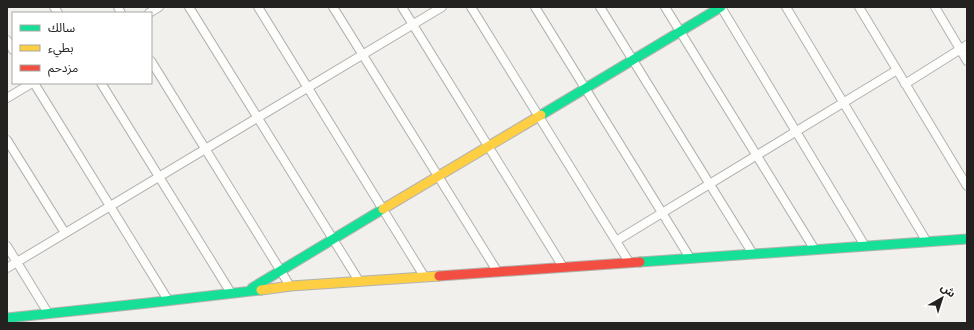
<svg xmlns="http://www.w3.org/2000/svg" width="974" height="330" viewBox="0 0 974 330" font-family="Montserrat,'Noto Sans Arabic',sans-serif">
<style>
.lines{fill:none;stroke-linecap:round;stroke-linejoin:round}
.street-casing{stroke:#b3b2b0;stroke-width:10}
.fast-casing{stroke:#b3b2b0;stroke-width:11}
.slow-casing{stroke:#b3b2b0;stroke-width:11}
.jam-casing{stroke:#b3b2b0;stroke-width:11}
.street{stroke:#fdfdfc;stroke-width:8}
.fast{stroke:#16e098;stroke-width:9}
.slow{stroke:#ffcf43;stroke-width:9}
.jam{stroke:#f24e42;stroke-width:9}
</style>
<rect width="100%" height="100%" fill="#f1f0ec"/>
<g class="lines">
<defs>
<path id="street" d="M 54,7 L 58,13
M 118,7 L 121,13
M 189,7 L 359,281
M 258,7 L 424,276
M 333,7 L 497,271
M 402,7 L 563,267
M 471,7 L 629,262
M 535,7 L 690,258
M 600,7 L 753,254
M 665,7 L 815,250
M 721,7 L 865,246
M 786,7 L 927,242
M 859,7 L 967,186
M 935,7 L 967,61
M 149,13 L 159,7
M 7,40 L 13,50
M 151,61 L 290,286
M 34,83 L 168,300
M 101,83 L 231,293
M 905,84 L 967,45
M 7,98 L 32,83
M 7,140 L 65,233
M 616,241 L 897,70
M 7,246 L 48,313
M 7,268 L 442,7"/>
<path id="fast" d="M 541,115 L 721,7
M 640,262 L 967,239
M 252,288 L 383,209
M 7,318 L 148,303 L 261,290"/>
<path id="slow" d="M 383,209 L 541,115
M 261,290 L 291,286 L 439,276"/>
<path id="jam" d="M 439,276 L 640,262"/>
</defs>
<use href="#street" class="street-casing"/>
<use href="#fast" class="fast-casing"/>
<use href="#slow" class="slow-casing"/>
<use href="#jam" class="jam-casing"/>
<use href="#street" class="street"/>
<use href="#fast" class="fast"/>
<use href="#slow" class="slow"/>
<use href="#jam" class="jam"/>
</g>
<rect width="974" height="330" fill="none" stroke="#232220" stroke-width="16"/>
<rect x="12" y="12" width="140" height="72" fill="#ffffff" stroke="#a7a7a6"/>
<rect x="20" y="25" width="20" height="6" fill="#16e098" stroke="#a7a7a6"/>
<text x="48" y="32" font-size="12" fill="#232220">سالك</text>
<rect x="20" y="45" width="20" height="6" fill="#ffcf43" stroke="#a7a7a6"/>
<text x="48" y="52" font-size="12" fill="#232220">بطيء</text>
<rect x="20" y="65" width="20" height="6" fill="#f24e42" stroke="#a7a7a6"/>
<text x="48" y="72" font-size="12" fill="#232220">مزدحم</text>
<g transform="translate(942 298) rotate(39)" stroke="#ffffff" stroke-width="3" paint-order="stroke">
<path d="M0-3L7 15L0 10L-7 15Z" fill="#232220"/>
<text y="-6" font-size="11" font-weight="bold" text-anchor="middle" fill="#232220">ش</text>
</g>
</svg>
